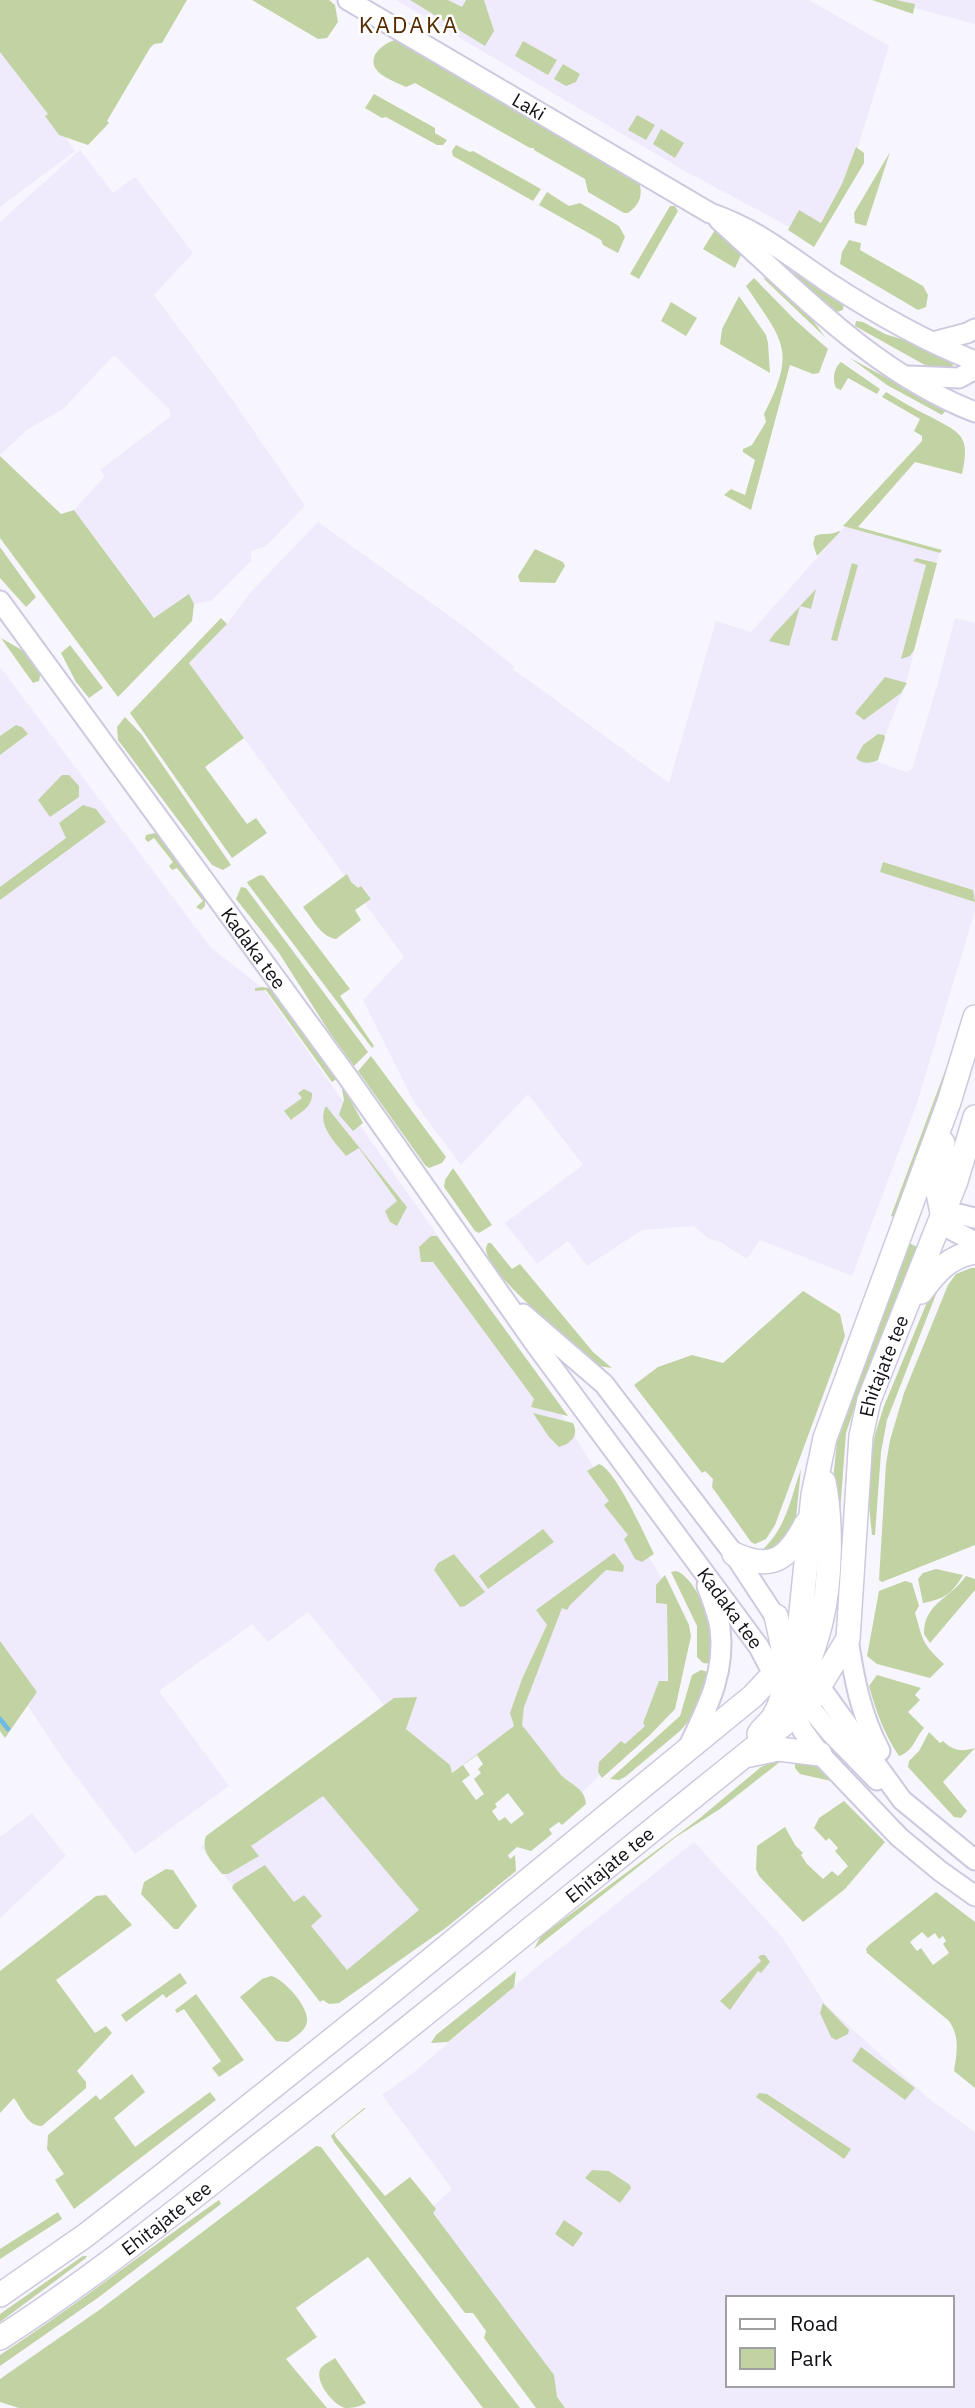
<svg xmlns="http://www.w3.org/2000/svg" width="975" height="2408" viewBox="0 0 975 2408" font-family="'IBM Plex Sans',sans-serif">
<style>
.built{fill:#efebfc;fill-rule:evenodd}
.green{fill:#c2d3a3;fill-rule:evenodd}
.lines{fill:none;stroke-linecap:round;stroke-linejoin:round}
.stream{stroke:#6cbae5;stroke-width:4.5}
.secondary-casing{stroke:#cdc9de;stroke-width:23}
.primary-casing{stroke:#cdc9de;stroke-width:26}
.secondary{stroke:#fff;stroke-width:19}
.primary{stroke:#fff;stroke-width:23}
.labels{text-anchor:middle;dominant-baseline:central;stroke-width:5;stroke-linejoin:round;paint-order:stroke}
.street-label{font-size:19px;fill:#111017;stroke:#fff}
.quarter-label{font-size:23px;letter-spacing:2px;fill:#552c00;stroke:#fff}
</style>
<rect width="100%" height="100%" fill="#f7f5fe"/>
<path class="built" d="M 396,0 L 809,0 L 889,46 L 846,186 L 816,241 L 683,170 Z
M 885,0 L 975,0 L 975,24 L 937,14 Z
M 0,39 L 75,151 L 0,207 Z
M 80,150 L 113,193 L 135,177 L 193,253 L 154,295 L 234,402 L 305,506 L 266,546 L 251,551 L 251,561 L 211,601 L 194,604 L 192,621 L 172,641 L 74,510 L 105,476 L 100,470 L 171,416 L 169,409 L 114,355 L 63,409 L 28,429 L 0,455 L 0,222 Z
M 318,522 L 466,628 L 515,667 L 513,669 L 669,783 L 716,621 L 751,632 L 847,524 L 940,550 L 906,683 L 875,761 L 906,772 L 912,769 L 937,686 L 955,618 L 975,623 L 975,911 L 916,1106 L 852,1276 L 760,1240 L 747,1259 L 720,1242 L 709,1239 L 694,1226 L 642,1230 L 587,1266 L 568,1241 L 537,1264 L 505,1223 L 583,1165 L 528,1094 L 461,1165 L 414,1102 L 363,1000 L 404,957 L 189,663 L 227,624 L 250,593 Z
M 0,667 L 211,948 L 264,989 L 547,1391 L 667,1587 L 667,1711 L 574,1800 L 514,1726 L 451,1773 L 508,1855 L 327,2003 L 201,1847 L 384,1705 L 308,1612 L 268,1642 L 252,1624 L 159,1691 L 229,1786 L 135,1854 L 63,1759 L 0,1664 Z
M 32,1813 L 66,1856 L 0,1918 L 0,1837 Z
M 694,1842 L 782,1937 L 825,2004 L 928,2098 L 975,2132 L 975,2408 L 565,2408 L 423,2216 L 452,2189 L 382,2095 L 418,2069 L 532,1971 ZM 728,2298 L 952,2298 L 952,2385 L 728,2385 Z"/>
<path class="green" d="M 0,0 L 187,0 L 162,43 L 154,44 L 150,48 L 107,121 L 109,123 L 88,145 L 59,135 L 45,116 L 48,114 L 0,52 Z
M 252,0 L 329,0 L 335,5 L 338,22 L 327,38 L 318,39 Z
M 410,0 L 448,0 L 462,7 L 466,0 L 484,0 L 494,31 L 485,46 Z
M 872,0 L 896,0 L 915,4 L 913,14 Z
M 395,40 L 400,41 L 639,181 C 643,196 640,204 628,213 L 624,213 L 588,192 L 585,179 L 534,150 L 534,148 L 530,148 L 415,83 L 406,87 C 398,83 381,77 376,69 C 367,56 384,43 395,40 Z
M 523,41 L 557,60 L 548,75 L 515,56 Z
M 563,64 L 580,74 L 576,82 L 566,86 L 554,79 Z
M 374,94 L 435,128 L 435,133 L 447,140 L 443,145 L 437,145 L 386,117 L 382,118 L 365,108 Z
M 637,115 L 655,125 L 646,140 L 628,130 Z
M 661,129 L 684,143 L 675,158 L 653,144 Z
M 456,145 L 470,152 L 473,151 L 541,189 L 533,201 L 453,156 L 452,151 Z
M 856,147 L 864,153 L 864,163 L 814,247 L 788,230 L 799,210 L 821,223 L 842,184 Z
M 890,152 L 866,226 L 855,223 L 854,213 Z
M 547,192 L 569,206 L 580,203 L 619,226 L 625,237 L 618,253 L 603,245 L 601,240 L 539,205 Z
M 670,206 L 675,206 L 678,211 L 639,279 L 630,274 Z
M 715,230 L 718,230 L 740,249 L 741,255 L 735,268 L 703,249 Z
M 849,240 L 861,243 L 860,250 L 923,286 L 928,295 L 926,307 L 918,310 L 840,264 L 842,252 Z
M 775,261 L 842,303 L 844,302 L 843,310 L 834,313 L 835,311 Z
M 754,278 L 795,320 L 828,349 L 819,373 L 813,374 L 790,365 L 751,510 L 724,495 L 731,489 L 745,495 L 755,460 L 743,452 L 743,449 L 752,445 L 766,422 L 764,414 C 797,350 783,341 746,286 Z
M 763,278 C 790,285 810,317 826,338 Z
M 739,296 L 766,335 L 768,343 L 770,373 L 720,344 L 722,329 Z
M 671,302 L 697,318 L 686,336 L 661,321 Z
M 856,321 L 863,322 L 885,334 L 920,345 L 953,363 L 952,372 L 939,371 L 923,364 L 855,326 Z
M 850,358 L 946,410 L 942,415 L 887,385 Z
M 841,362 L 880,389 L 877,394 L 848,378 L 841,390 L 836,388 C 832,380 834,367 841,362 Z
M 886,392 C 900,400 914,409 929,416 C 960,433 971,434 962,474 L 915,462 L 858,527 L 942,550 L 940,553 L 843,526 L 922,441 L 922,436 L 914,431 L 920,419 L 882,397 Z
M 0,456 L 61,514 L 74,510 L 154,618 L 189,594 L 194,604 L 192,621 L 118,697 L 0,538 Z
M 839,531 L 840,532 L 817,556 L 813,544 L 815,536 C 823,532 830,536 839,531 Z
M 0,547 L 36,597 L 26,607 L 0,578 Z
M 535,549 L 563,562 L 565,566 L 555,583 L 520,582 L 518,576 Z
M 916,558 L 937,563 L 914,650 L 910,656 L 901,659 L 926,565 L 913,561 Z
M 852,563 L 858,565 L 837,641 L 831,640 Z
M 816,589 L 811,609 L 800,606 L 789,646 L 769,641 L 774,634 Z
M 221,618 L 227,624 L 189,663 L 244,738 L 205,767 L 247,824 L 256,818 L 267,833 L 232,858 L 130,713 Z
M 1,638 L 29,654 L 41,671 L 39,681 L 33,683 Z
M 70,645 L 103,688 L 89,698 L 76,682 L 61,653 Z
M 885,677 L 907,683 L 901,693 L 864,720 L 855,713 Z
M 125,717 L 142,735 L 231,865 L 223,870 L 212,865 L 118,740 L 117,727 Z
M 16,725 L 22,727 L 28,734 L 0,755 L 0,736 Z
M 878,734 L 884,735 L 885,738 L 878,760 C 870,764 862,764 856,758 L 863,745 Z
M 62,775 L 69,775 L 79,786 L 79,797 L 50,817 L 38,800 Z
M 83,805 L 96,809 L 106,822 L 0,900 L 0,887 L 66,838 L 59,823 Z
M 155,833 L 160,835 L 205,895 L 205,906 L 201,910 L 196,907 L 203,901 L 177,868 L 172,870 L 169,866 L 173,862 L 154,838 L 148,842 L 145,839 L 146,835 Z
M 883,862 L 973,890 L 975,902 L 880,872 Z
M 347,874 L 351,882 L 358,888 L 361,886 L 371,899 L 355,910 L 361,920 L 336,939 C 321,937 312,918 303,907 Z
M 260,875 L 264,876 L 350,989 L 340,996 L 374,1046 L 372,1048 L 248,884 L 247,882 Z
M 241,887 L 246,888 L 368,1052 L 354,1066 L 330,1033 L 279,953 L 236,899 Z
M 263,987 L 272,989 L 338,1078 L 332,1082 L 266,990 L 255,991 L 255,988 Z
M 371,1056 L 446,1157 L 442,1163 L 429,1168 L 425,1165 L 358,1071 Z
M 949,1060 L 952,1061 L 897,1218 L 891,1216 Z
M 341,1083 L 363,1123 L 353,1131 L 339,1115 L 344,1100 Z
M 304,1089 L 312,1093 C 313,1107 301,1112 291,1120 L 284,1111 L 302,1098 L 298,1093 Z
M 326,1106 L 407,1207 L 397,1226 L 390,1222 L 385,1211 L 397,1201 L 359,1148 L 346,1156 C 335,1142 316,1125 326,1106 Z
M 453,1168 L 492,1225 L 479,1233 L 475,1231 L 444,1187 L 445,1180 Z
M 431,1236 L 437,1236 L 568,1416 L 531,1407 L 534,1399 L 433,1262 L 421,1262 L 419,1247 Z
M 488,1243 L 491,1243 L 512,1269 L 520,1264 L 593,1352 L 612,1368 L 598,1366 C 576,1345 495,1281 487,1254 C 485,1248 486,1248 488,1243 Z
M 909,1243 L 919,1248 L 857,1400 L 846,1433 L 831,1632 L 826,1631 L 834,1470 L 837,1442 Z
M 971,1268 L 975,1268 L 975,1545 L 882,1582 L 879,1580 L 886,1464 L 890,1440 L 904,1393 L 948,1285 L 956,1274 Z
M 940,1284 L 887,1420 L 881,1452 L 875,1535 L 872,1535 L 868,1496 L 872,1452 L 875,1434 L 884,1406 L 930,1295 Z
M 803,1291 L 840,1314 L 845,1336 L 775,1525 L 766,1539 L 755,1544 L 751,1542 L 712,1487 L 713,1479 L 705,1471 L 702,1473 L 634,1385 L 658,1367 L 692,1355 L 723,1363 Z
M 533,1413 L 573,1423 C 579,1435 572,1443 559,1447 L 549,1437 Z
M 599,1464 C 616,1470 645,1536 654,1554 L 642,1562 L 635,1559 L 624,1539 L 628,1535 L 604,1505 L 609,1501 L 587,1471 Z
M 801,1469 L 795,1528 L 781,1549 L 759,1553 C 787,1528 789,1503 801,1469 Z
M 543,1529 L 554,1542 L 488,1589 L 479,1576 Z
M 614,1553 L 624,1566 L 623,1572 L 606,1570 L 570,1605 L 567,1610 L 562,1608 L 524,1707 L 522,1725 L 561,1775 C 571,1785 585,1788 586,1804 L 562,1825 L 559,1822 L 549,1829 L 552,1834 L 531,1851 L 517,1847 L 508,1855 L 510,1859 L 515,1855 L 516,1871 L 447,1927 L 339,2003 L 329,2004 L 323,2000 L 320,2002 L 232,1888 L 234,1884 L 265,1865 L 294,1902 L 304,1895 L 322,1916 L 311,1926 L 347,1970 L 419,1910 L 323,1796 L 251,1846 L 259,1856 L 228,1874 L 222,1874 C 213,1862 200,1852 206,1836 L 394,1698 L 417,1697 L 406,1729 L 450,1765 L 452,1773 L 514,1726 L 510,1713 L 522,1679 L 547,1625 L 536,1610 ZM 477,1755 L 483,1764 L 478,1769 L 481,1773 L 474,1779 L 484,1794 L 476,1800 L 462,1781 L 470,1775 L 463,1765 ZM 508,1793 L 524,1814 L 511,1824 L 505,1817 L 499,1821 L 492,1811 L 497,1807 L 495,1804 Z
M 454,1554 L 485,1592 L 465,1606 L 460,1607 L 434,1570 L 438,1563 Z
M 936,1569 L 963,1575 C 952,1594 944,1599 923,1603 L 918,1579 L 923,1573 Z
M 676,1571 C 694,1576 711,1619 713,1636 C 714,1645 713,1655 713,1664 L 703,1663 L 697,1657 L 697,1626 L 671,1572 Z
M 665,1575 L 689,1625 L 691,1636 L 675,1709 L 650,1735 L 602,1778 L 598,1772 L 599,1762 L 621,1741 L 625,1744 L 645,1726 L 643,1723 L 659,1681 L 668,1681 L 667,1604 L 656,1603 L 656,1585 Z
M 966,1576 L 975,1579 L 975,1590 L 930,1643 L 924,1634 C 924,1603 950,1599 966,1576 Z
M 905,1581 L 912,1583 L 919,1606 L 915,1613 C 924,1643 921,1642 944,1664 L 930,1678 L 877,1664 L 867,1656 L 879,1591 Z
M 0,1641 L 37,1692 L 5,1738 L 0,1731 Z
M 701,1670 L 712,1673 L 696,1713 L 680,1731 L 625,1777 L 619,1780 L 610,1779 L 680,1716 L 692,1675 Z
M 877,1675 L 921,1688 L 915,1695 L 920,1700 L 908,1712 L 924,1728 C 915,1738 913,1752 899,1756 C 884,1734 876,1711 869,1686 Z
M 929,1732 L 940,1743 L 943,1741 C 953,1751 962,1752 975,1748 L 943,1782 L 967,1811 L 961,1818 L 954,1817 L 908,1767 L 909,1761 L 919,1751 Z
M 786,1757 L 720,1809 L 676,1837 L 534,1949 L 541,1936 L 700,1818 L 761,1767 Z
M 795,1757 C 812,1762 820,1768 831,1781 L 800,1774 L 795,1768 Z
M 844,1801 L 885,1842 L 845,1889 L 803,1922 L 759,1876 L 756,1869 L 757,1846 L 785,1827 L 795,1845 L 803,1853 L 801,1855 L 807,1864 L 823,1879 L 832,1871 L 838,1876 L 848,1866 L 835,1851 L 838,1848 L 829,1838 L 826,1841 L 814,1828 L 819,1818 Z
M 166,1869 L 173,1870 L 197,1906 L 178,1929 L 174,1929 L 141,1894 L 144,1882 Z
M 936,1892 L 975,1922 L 975,2088 L 954,2071 C 957,2052 960,2037 949,2021 L 867,1953 L 866,1949 L 869,1945 ZM 922,1932 L 928,1938 L 935,1933 L 939,1939 L 943,1936 L 946,1941 L 943,1944 L 949,1953 L 933,1965 L 921,1948 L 917,1951 L 910,1942 Z
M 106,1895 L 132,1925 L 56,1980 L 95,2033 L 106,2026 L 112,2033 L 77,2071 L 86,2082 L 86,2088 L 42,2126 C 27,2126 22,2109 14,2098 L 0,2113 L 0,1971 L 96,1896 Z
M 761,1955 L 765,1955 L 770,1962 L 761,1973 L 758,1971 L 730,2010 L 720,2001 L 761,1961 L 758,1957 Z
M 516,1971 L 514,1987 L 448,2042 L 431,2043 L 436,2035 Z
M 180,1973 L 187,1983 L 166,1998 L 163,1994 L 126,2022 L 121,2015 Z
M 271,1976 C 284,1979 309,2007 307,2021 C 306,2031 295,2037 288,2042 L 276,2041 L 240,1997 L 262,1979 Z
M 196,1994 L 244,2060 L 219,2077 L 212,2068 L 221,2061 L 184,2009 L 177,2013 L 175,2010 Z
M 823,2003 L 849,2030 L 848,2034 L 836,2040 L 831,2037 L 820,2013 Z
M 861,2047 L 915,2088 L 905,2100 L 852,2061 Z
M 132,2074 L 145,2092 L 114,2118 L 135,2147 L 210,2092 L 216,2100 L 74,2209 L 55,2180 L 64,2174 L 47,2149 L 48,2135 L 96,2095 L 100,2100 Z
M 759,2093 L 767,2094 L 851,2149 L 844,2159 L 756,2097 Z
M 364,2108 L 366,2108 L 335,2133 L 335,2136 L 385,2196 L 410,2177 L 436,2209 L 433,2213 L 554,2375 L 557,2397 L 565,2408 L 536,2408 L 484,2338 L 486,2331 L 473,2313 L 465,2313 L 334,2142 L 331,2136 L 334,2133 Z
M 316,2146 L 321,2147 L 520,2408 L 483,2408 L 368,2257 L 296,2308 L 317,2337 L 286,2359 L 327,2408 L 19,2408 L 0,2402 L 0,2379 L 102,2308 Z
M 592,2170 L 609,2171 L 630,2185 L 631,2188 L 620,2203 L 585,2178 Z
M 219,2200 L 221,2204 L 99,2297 L 0,2366 L 0,2355 C 75,2306 145,2251 219,2200 Z
M 58,2212 L 62,2219 L 0,2259 L 0,2249 Z
M 564,2220 L 583,2233 L 573,2247 L 555,2234 Z
M 83,2256 L 87,2256 L 86,2258 L 0,2322 L 0,2314 Z
M 335,2358 L 366,2403 C 359,2407 353,2408 345,2408 C 333,2405 313,2380 321,2368 C 324,2364 331,2361 335,2358 Z"/>
<g class="lines">
<path class="stream" d="M 0,1719 L 8,1729"/>
<defs>
<g id="secondary">
<path id="s1" d="M 348,0 L 710,213 C 759,230 787,255 829,283 C 875,313 924,341 975,361"/>
<path d="M 719,220 C 798,291 874,373 975,412"/>
<path d="M 933,342 L 967,333 L 975,329"/>
<path d="M 909,376 L 959,378 L 975,369"/>
<path id="s2" d="M 0,601 L 347,1076 L 536,1345 L 759,1647 L 803,1731 L 820,1754 L 899,1837 L 940,1871 L 975,1896"/>
<path d="M 975,1218 L 954,1213 L 942,1214 L 952,1230 L 975,1242"/>
<path d="M 523,1314 L 604,1384 L 734,1554 L 784,1630"/>
<path d="M 848,1639 C 854,1679 861,1715 880,1751"/>
<path d="M 812,1676 L 902,1800 L 975,1860"/>
<path d="M 796,1696 L 803,1699 L 831,1733 L 877,1780"/>
<path d="M 687,1750 C 706,1710 726,1674 720,1628 C 718,1614 712,1600 707,1586"/>
</g>
<g id="primary">
<path d="M 942,1213 L 938,1193 L 943,1143"/>
<path d="M 921,1292 C 936,1272 949,1256 975,1252"/>
<path d="M 734,1554 C 773,1572 788,1558 806,1524"/>
<path d="M 794,1715 C 799,1683 814,1653 821,1622 C 831,1581 832,1523 824,1482"/>
<path d="M 759,1734 C 763,1727 770,1723 774,1716 C 792,1686 784,1649 776,1616"/>
<path d="M 750,1755 L 778,1749 L 820,1754"/>
<path d="M 0,2295 L 86,2235 L 163,2175 L 384,1998 L 753,1696 L 785,1662 L 800,1622 L 813,1495 L 825,1438 L 949,1102 L 975,1017"/>
<path id="s3" d="M 0,2338 C 98,2275 188,2201 280,2129 C 458,1991 631,1845 808,1705 L 848,1639 L 861,1436 L 869,1400 L 956,1181 L 975,1117"/>
</g>
</defs>
<use href="#secondary" class="secondary-casing"/>
<use href="#primary" class="primary-casing"/>
<use href="#secondary" class="secondary"/>
<use href="#primary" class="primary"/>
</g>
<g class="labels">
<g class="street-label">
<text stroke="none"><textPath href="#s1" startOffset="210">Laki</textPath></text>
<text stroke="none"><textPath href="#s2" startOffset="430">Kadaka tee</textPath></text>
<text stroke="none"><textPath href="#s3" startOffset="1381">Ehitajate tee</textPath></text>
<text stroke="none"><textPath href="#s2" startOffset="1244">Kadaka tee</textPath></text>
<text stroke="none"><textPath href="#s3" startOffset="772">Ehitajate tee</textPath></text>
<text stroke="none"><textPath href="#s3" startOffset="205">Ehitajate tee</textPath></text>
</g>
<g class="quarter-label">
<text x="409" y="24">KADAKA</text>
</g>
</g>
<rect x="726" y="2296" width="228" height="91" fill="#ffffff" stroke="#a09fa2" stroke-width="2"/>
<rect x="740" y="2319" width="35" height="10" fill="#ffffff" stroke="#a09fa2" stroke-width="2"/>
<text x="790" y="2331" font-size="21" fill="#111017">Road</text>
<rect x="740" y="2348" width="35" height="21" fill="#c2d3a3" stroke="#a09fa2" stroke-width="2"/>
<text x="790" y="2366" font-size="21" fill="#111017">Park</text>
</svg>
